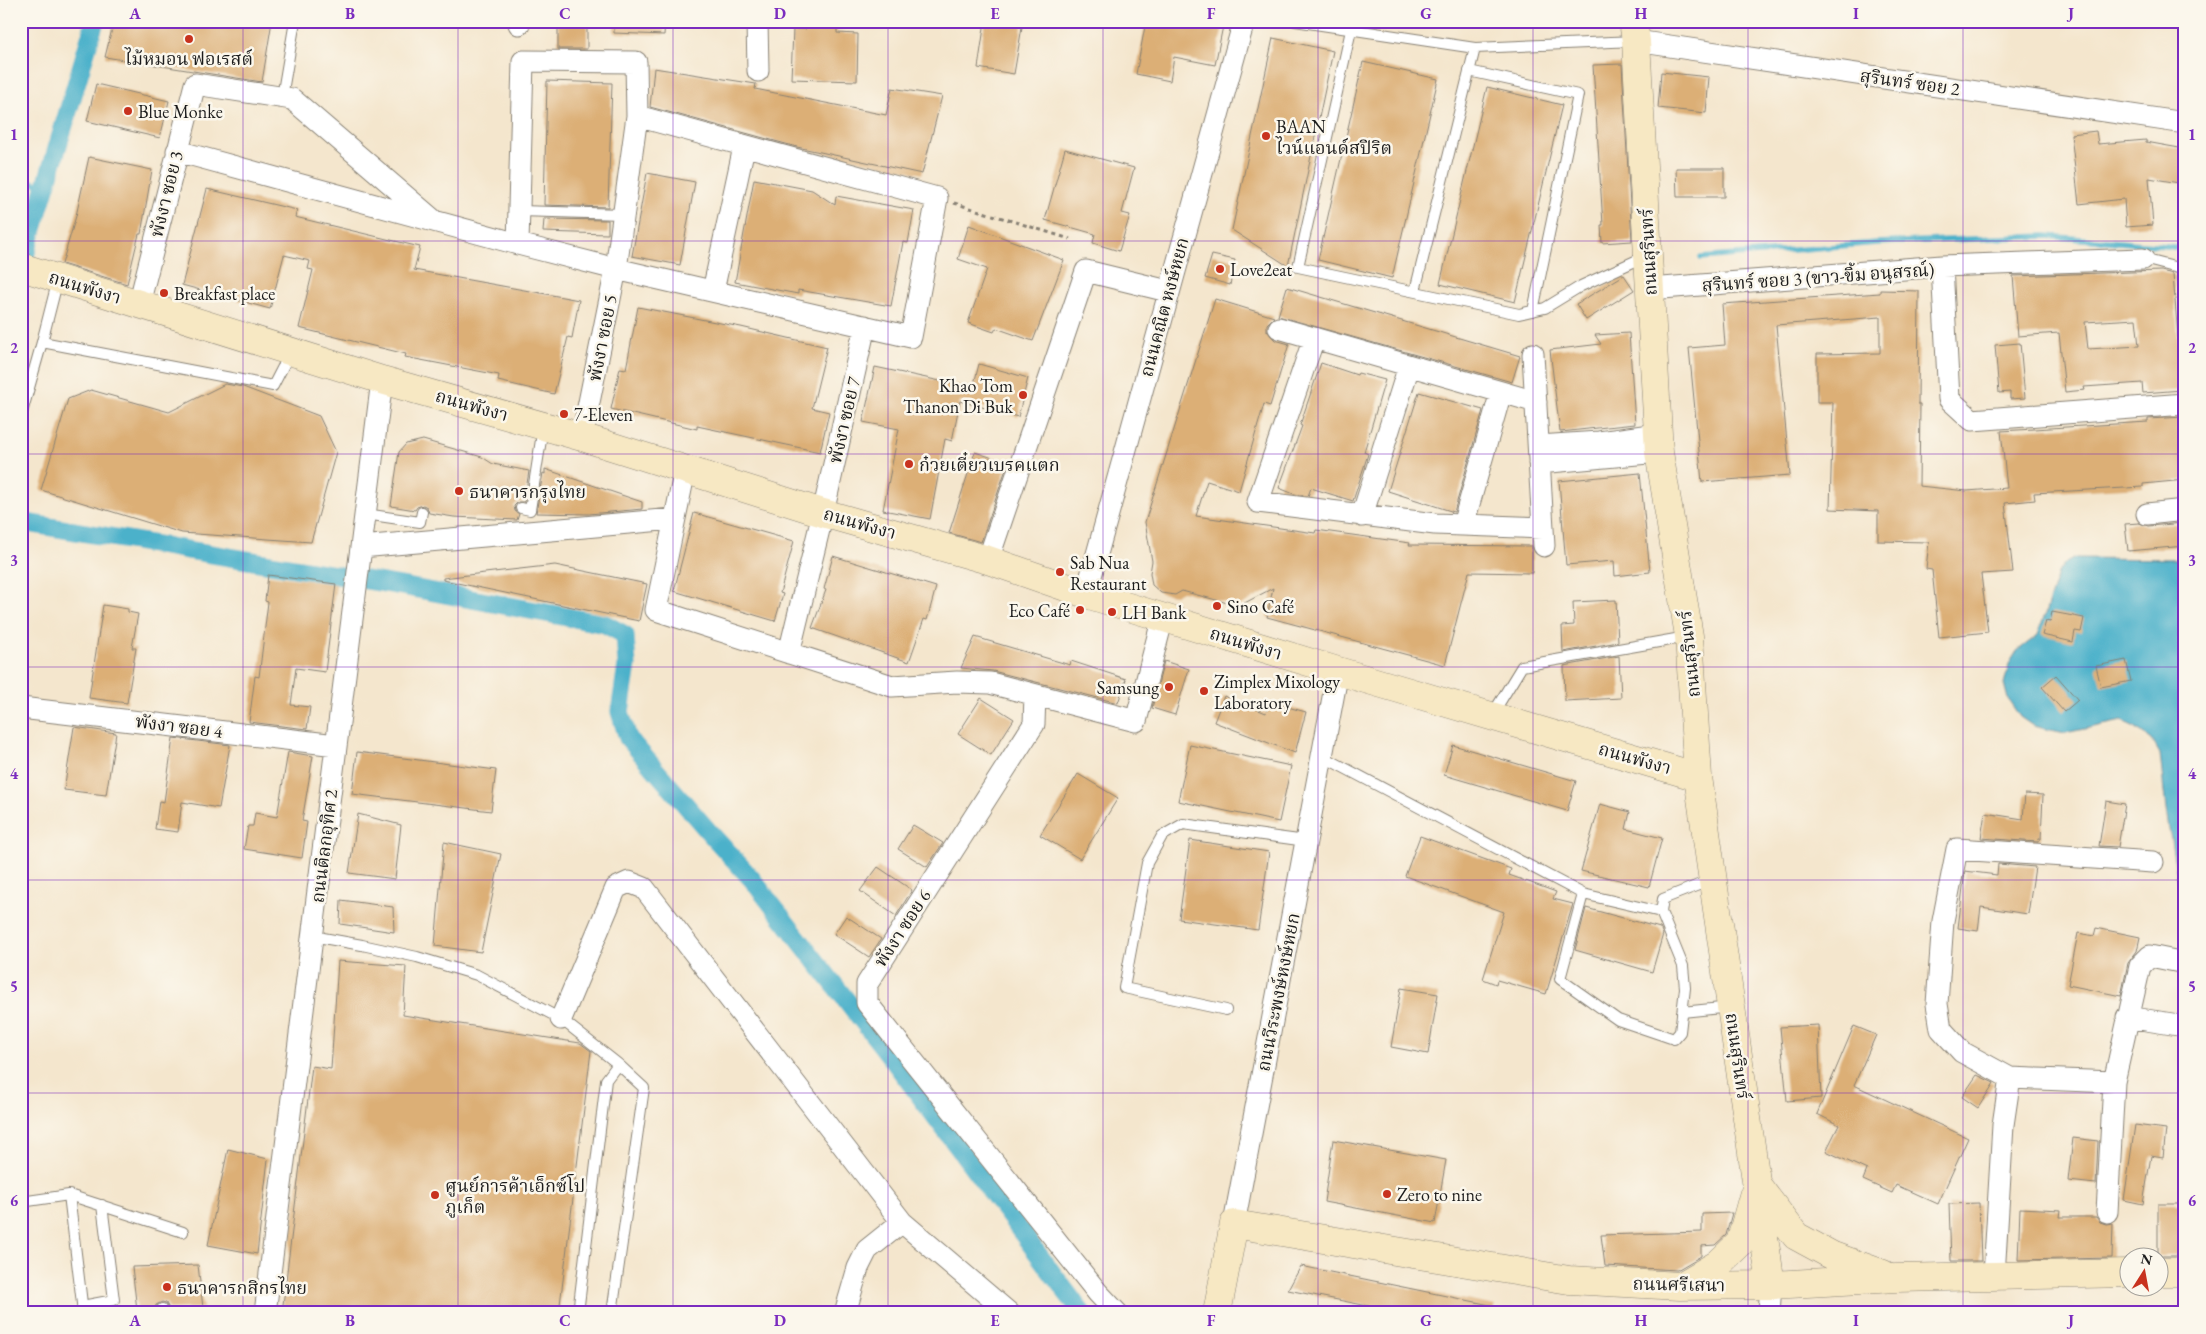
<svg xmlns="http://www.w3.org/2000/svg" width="2206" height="1334" viewBox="0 0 2206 1334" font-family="'EB Garamond','Noto Serif Thai',serif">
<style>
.water{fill:#4bb1ca;stroke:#346673}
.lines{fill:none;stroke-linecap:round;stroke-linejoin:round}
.stream{stroke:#4bb1ca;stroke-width:5.5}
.canal{stroke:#4bb1ca;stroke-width:19}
.building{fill:#dcaf76;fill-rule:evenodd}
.lane-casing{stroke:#888174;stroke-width:12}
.street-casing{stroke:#888174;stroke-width:23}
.secondary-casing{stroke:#888174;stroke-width:29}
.path{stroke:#888174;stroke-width:3;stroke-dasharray:4 4;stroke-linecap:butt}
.lane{stroke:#fff;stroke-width:10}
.street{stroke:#fff;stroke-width:21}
.secondary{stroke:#f7e8c3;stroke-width:28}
.grid{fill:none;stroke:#7b2cbf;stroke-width:1;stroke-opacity:0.55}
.poi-dot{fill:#c8321e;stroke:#fbf7ec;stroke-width:2}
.labels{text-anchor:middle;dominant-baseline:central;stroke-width:5;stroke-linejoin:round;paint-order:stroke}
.poi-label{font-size:18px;fill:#1c1c1c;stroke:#fbf7ec;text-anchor:start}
.street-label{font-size:18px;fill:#1c1c1c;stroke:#fbf7ec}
.neatline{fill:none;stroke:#7b2cbf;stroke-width:2}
.grid-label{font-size:16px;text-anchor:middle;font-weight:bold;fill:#7b2cbf}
</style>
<rect width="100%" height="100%" fill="#fbf7ec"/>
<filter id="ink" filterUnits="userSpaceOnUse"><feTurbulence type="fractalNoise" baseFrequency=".02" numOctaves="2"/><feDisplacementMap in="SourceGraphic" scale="10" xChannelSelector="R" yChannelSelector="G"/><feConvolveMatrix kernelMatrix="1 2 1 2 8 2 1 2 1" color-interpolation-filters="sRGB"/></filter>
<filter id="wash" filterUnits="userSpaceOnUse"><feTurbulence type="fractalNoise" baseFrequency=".0096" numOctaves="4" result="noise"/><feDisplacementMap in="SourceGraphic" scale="20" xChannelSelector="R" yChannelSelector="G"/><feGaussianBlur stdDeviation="1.12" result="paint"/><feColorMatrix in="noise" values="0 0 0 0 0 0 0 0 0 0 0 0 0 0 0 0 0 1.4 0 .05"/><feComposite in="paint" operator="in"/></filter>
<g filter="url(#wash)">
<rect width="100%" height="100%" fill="#f4e6cd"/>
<path class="water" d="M 2075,558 L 2185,559 L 2185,940 L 2180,920 L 2181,900 L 2166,810 L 2160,754 L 2152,740 L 2135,727 L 2122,721 L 2065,733 L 2033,726 L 2020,717 L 2008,699 L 2004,684 L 2009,664 L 2017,651 L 2038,635 L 2059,571 L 2064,564 Z"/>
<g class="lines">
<path class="stream" d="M 21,177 L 50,190
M 1701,258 L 1876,243 L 2046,236 L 2167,246 L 2185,249"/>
<path class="canal" d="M 21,269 L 95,21
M 21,522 L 396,585 L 605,624 L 625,635 L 627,665 L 620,712 L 628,738 L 709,832 L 751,878 L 893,1060 L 1082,1313"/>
</g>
<g id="blocks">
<path class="building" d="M 114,21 L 272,21 L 262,82 L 105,57 Z
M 558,21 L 587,21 L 587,49 L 558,49 Z
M 614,21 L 665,21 L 664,35 L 614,33 Z
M 985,21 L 1023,21 L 1014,74 L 978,68 Z
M 1146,21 L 1224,21 L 1215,65 L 1174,57 L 1170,81 L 1136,74 Z
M 806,25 L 837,27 L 837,33 L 858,34 L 857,81 L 791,79 L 793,29 L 806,29 Z
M 1273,38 L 1333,51 L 1288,266 L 1232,230 Z
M 1363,62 L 1438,79 L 1392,278 L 1318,260 Z
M 1622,64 L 1632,241 L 1602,243 L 1601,225 L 1603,225 L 1593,65 Z
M 654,68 L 756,84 L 755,89 L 886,115 L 892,88 L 942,96 L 922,174 L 797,147 L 650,107 Z
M 1661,72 L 1709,77 L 1706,113 L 1658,108 Z
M 547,81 L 612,83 L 608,207 L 544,205 Z
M 96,84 L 169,101 L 160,138 L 87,121 Z
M 1487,87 L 1562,105 L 1515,302 L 1440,284 Z
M 2096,131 L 2098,144 L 2146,140 L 2146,142 L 2185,149 L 2185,184 L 2149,178 L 2153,225 L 2126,227 L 2124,199 L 2079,204 L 2071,134 Z
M 1065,149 L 1134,168 L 1122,213 L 1130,215 L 1119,251 L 1093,243 L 1095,234 L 1045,220 Z
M 89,157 L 152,170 L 141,234 L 139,234 L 127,284 L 62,264 L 76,216 Z
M 1676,168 L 1724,168 L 1724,197 L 1677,197 Z
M 647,173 L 695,182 L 680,265 L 632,256 Z
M 754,179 L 812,190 L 835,205 L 836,196 L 914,210 L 908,243 L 903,242 L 891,306 L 798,290 L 798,294 L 735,282 Z
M 207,189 L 297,210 L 295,217 L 420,247 L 414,270 L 579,300 L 572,338 L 568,337 L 554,394 L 498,381 L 499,375 L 405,357 L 406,354 L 299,328 L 313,270 L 308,269 L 310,261 L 284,255 L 270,309 L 182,285 Z
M 544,219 L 608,220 L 608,234 L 543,232 Z
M 969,225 L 1064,260 L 1033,341 L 996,328 L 994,332 L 968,323 L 987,269 L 958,259 Z
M 1212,255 L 1235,260 L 1230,285 L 1205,278 Z
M 2161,271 L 2173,274 L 2182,390 L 2143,393 L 2142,383 L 2084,387 L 2085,390 L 2065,392 L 2059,333 L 2018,336 L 2013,276 ZM 2136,319 L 2139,346 L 2088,349 L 2085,322 Z
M 1624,275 L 1634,290 L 1586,320 L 1576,304 Z
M 1287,287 L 1520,356 L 1512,382 L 1278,316 Z
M 1880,290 L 1919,291 L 1918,404 L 1920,404 L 1919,486 L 1967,491 L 2007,488 L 2001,431 L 2148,422 L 2148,419 L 2185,417 L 2185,480 L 2143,484 L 2143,487 L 2034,493 L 2035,500 L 2005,503 L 2013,572 L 1981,574 L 1988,632 L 1939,637 L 1932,570 L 1926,569 L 1929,542 L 1878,541 L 1878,511 L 1830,509 L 1833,402 L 1817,402 L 1817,354 L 1880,353 L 1880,317 L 1776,325 L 1790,475 L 1702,482 L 1689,348 L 1725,345 L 1722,304 L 1880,293 Z
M 1215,299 L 1274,317 L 1267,324 L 1267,331 L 1275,340 L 1289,344 L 1270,406 L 1264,404 L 1239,491 L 1207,481 L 1196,516 L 1315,533 L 1316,530 L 1410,543 L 1409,545 L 1532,546 L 1532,573 L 1469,572 L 1445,665 L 1267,617 L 1273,588 L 1239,606 L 1182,591 L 1175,595 L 1161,593 L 1152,585 L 1150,573 L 1152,561 L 1145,522 Z
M 638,307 L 741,327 L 827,347 L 812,408 L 829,412 L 820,452 L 697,426 L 697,429 L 611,409 L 620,368 L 626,369 Z
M 1629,333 L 1635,424 L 1560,432 L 1550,350 L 1601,344 L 1595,335 Z
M 2020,343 L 2025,398 L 2010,399 L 2010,392 L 1999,393 L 1995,345 Z
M 1321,363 L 1357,375 L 1358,373 L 1385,380 L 1364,452 L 1368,454 L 1353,501 L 1311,488 L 1308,496 L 1294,494 L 1279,488 L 1302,426 L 1300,425 Z
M 979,364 L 1028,378 L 1018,417 L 960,401 L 952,441 L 945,439 L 930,519 L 883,510 L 899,429 L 863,422 L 875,367 L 973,388 Z
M 225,384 L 243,387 L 319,416 L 336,452 L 311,542 L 182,533 L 41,490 L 68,399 L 91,390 L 169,412 Z
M 1419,392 L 1483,410 L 1454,512 L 1388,491 Z
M 423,440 L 482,457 L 493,464 L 529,471 L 524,502 L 518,502 L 514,506 L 515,511 L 519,514 L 517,520 L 454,517 L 429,513 L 427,507 L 423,505 L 417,507 L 415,510 L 391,506 L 399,452 L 406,444 Z
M 975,452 L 1008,463 L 981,542 L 949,533 Z
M 545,469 L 642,502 L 642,509 L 589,514 L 536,513 L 543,473 L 545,474 Z
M 1640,473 L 1650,572 L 1615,576 L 1614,561 L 1566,565 L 1559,481 Z
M 694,513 L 794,541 L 780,593 L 783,594 L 775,621 L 674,591 Z
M 2139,523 L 2148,526 L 2185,523 L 2185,546 L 2128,551 L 2125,524 Z
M 833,556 L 936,587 L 927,620 L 924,619 L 909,662 L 812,628 L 826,590 L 824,589 Z
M 555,565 L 647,584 L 639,621 L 443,580 L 443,578 L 476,574 Z
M 268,575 L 336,584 L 325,672 L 296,668 L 291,705 L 310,707 L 307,729 L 249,722 L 255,676 L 259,677 L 268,602 L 265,601 Z
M 1616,600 L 1618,642 L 1563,652 L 1562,626 L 1574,625 L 1573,602 Z
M 103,605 L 128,609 L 128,612 L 138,614 L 132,648 L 136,648 L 127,703 L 89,698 Z
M 2052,612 L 2084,618 L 2081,632 L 2075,631 L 2073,642 L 2042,635 L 2046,621 L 2050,622 Z
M 975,637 L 1070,665 L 1071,661 L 1126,679 L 1118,703 L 993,671 L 961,668 Z
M 1619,656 L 1621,698 L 1565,701 L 1564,666 Z
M 2126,660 L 2131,681 L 2101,687 L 2096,666 Z
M 1164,661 L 1189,669 L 1175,715 L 1152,708 Z
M 2056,675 L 2078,700 L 2064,712 L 2042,687 Z
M 1224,696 L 1266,713 L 1269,702 L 1306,712 L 1295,753 L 1214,722 Z
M 981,698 L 1014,719 L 991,755 L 958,734 Z
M 74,727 L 116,733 L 106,795 L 64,790 Z
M 173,738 L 230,745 L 219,808 L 182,802 L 178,832 L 155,829 L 159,801 L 164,802 Z
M 1190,745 L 1291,766 L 1279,822 L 1178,801 Z
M 1453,745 L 1576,781 L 1567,811 L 1444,775 Z
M 288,752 L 313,756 L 302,821 L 307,822 L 302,858 L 244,849 L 248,826 L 253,826 L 255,813 L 277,817 Z
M 357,752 L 496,770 L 491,811 L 352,794 Z
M 1078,774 L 1118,798 L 1080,859 L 1040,835 Z
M 2025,794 L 2043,795 L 2041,839 L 2039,839 L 2038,842 L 1981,838 L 1985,813 L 2023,819 Z
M 2106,801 L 2125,804 L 2118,847 L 2099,846 Z
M 1600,804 L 1630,812 L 1626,829 L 1662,838 L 1649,887 L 1581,871 Z
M 358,814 L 401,825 L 395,879 L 349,873 Z
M 913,825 L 943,843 L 927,867 L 898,849 Z
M 1420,836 L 1511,869 L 1509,875 L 1556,892 L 1553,899 L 1573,904 L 1546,994 L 1497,980 L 1496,984 L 1483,979 L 1504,912 L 1405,876 Z
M 1190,840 L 1269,852 L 1258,930 L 1179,919 Z
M 444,842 L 501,854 L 481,952 L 435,946 Z
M 1998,864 L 2035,867 L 2028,914 L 1981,907 L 1978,931 L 1958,928 L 1965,871 L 1997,875 Z
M 878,867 L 912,890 L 896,916 L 860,891 Z
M 341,900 L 393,907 L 394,932 L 340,924 Z
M 1586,908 L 1660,928 L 1663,934 L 1652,972 L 1575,950 Z
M 846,916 L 881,939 L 869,957 L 834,934 Z
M 2096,928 L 2140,937 L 2137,951 L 2128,963 L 2121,996 L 2068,985 L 2078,933 L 2094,936 Z
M 338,961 L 406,966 L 403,1015 L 580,1043 L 591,1051 L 559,1313 L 282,1313 L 312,1066 L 331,1069 Z
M 1401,988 L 1438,994 L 1428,1054 L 1391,1047 Z
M 1818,1025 L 1821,1098 L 1787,1101 L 1780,1027 Z
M 1854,1026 L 1876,1035 L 1854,1085 L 1968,1138 L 1938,1204 L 1896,1185 L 1892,1193 L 1863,1180 L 1867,1170 L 1826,1151 L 1839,1125 L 1817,1114 Z
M 1977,1075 L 1994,1083 L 1978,1108 L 1962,1097 Z
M 2135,1125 L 2166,1129 L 2163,1158 L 2151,1156 L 2143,1204 L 2124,1200 Z
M 2073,1138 L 2098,1141 L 2096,1184 L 2068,1181 Z
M 1333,1140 L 1446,1160 L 1435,1223 L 1324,1202 Z
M 228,1149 L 268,1159 L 257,1254 L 208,1245 Z
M 1979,1203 L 1981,1261 L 1951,1261 L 1949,1204 Z
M 2158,1204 L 2185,1204 L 2185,1256 L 2158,1256 Z
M 2020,1208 L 2061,1210 L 2060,1217 L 2096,1217 L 2100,1222 L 2106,1224 L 2113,1223 L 2112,1258 L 2018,1260 Z
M 1732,1213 L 1726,1235 L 1715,1245 L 1701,1246 L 1701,1256 L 1677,1270 L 1605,1266 L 1601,1235 L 1702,1232 L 1702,1214 Z
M 198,1265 L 203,1308 L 169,1309 L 166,1303 L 162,1302 L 156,1305 L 155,1310 L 137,1310 L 132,1267 Z
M 1301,1266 L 1495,1306 L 1495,1313 L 1403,1313 L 1288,1290 Z"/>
</g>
</g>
<g filter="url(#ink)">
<use href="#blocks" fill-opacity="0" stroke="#888174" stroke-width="1"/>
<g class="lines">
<defs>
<path id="lane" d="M 1295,21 L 1475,48 L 1635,41
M 1351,30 L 1298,267 L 1519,314 L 1545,308 L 1581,286 L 1646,256
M 1469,71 L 1578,95 L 1533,311
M 282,97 L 295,21
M 519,211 L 623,214
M 2143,259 L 2182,269 L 2185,295
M 58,279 L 42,342 L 273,386 L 290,353
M 1415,291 L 1475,48
M 21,416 L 42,342
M 521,508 L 530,510 L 543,427
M 365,514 L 420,522 L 422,512
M 1492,715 L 1522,666 L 1687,637
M 1322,756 L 1583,894 L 1560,979 L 1618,1020 L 1674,1039 L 1680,1032 L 1685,988 L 1683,966 L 1661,912 L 1663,899 L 1711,880
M 1583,894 L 1661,912
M 312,936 L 362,945 L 417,957 L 477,975 L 561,1019 L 618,1064 L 644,1088 L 612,1313
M 1226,1010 L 1124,988 L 1147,863 L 1162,836 L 1183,824 L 1306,841
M 1682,1012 L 1731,1007
M 69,1195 L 83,1312
M 21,1202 L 69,1195 L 183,1232
M 82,1306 L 114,1300 L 102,1205
M 162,1309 L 162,1313
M 578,1313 L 606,1080 L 618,1064"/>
<path id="street" d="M 519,21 L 519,24
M 757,21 L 758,71
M 1636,41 L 2185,123
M 177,151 L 518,244 L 616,269 L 911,337 L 937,198 L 637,116
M 518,244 L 523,61 L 636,62 L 637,116 L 616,269 L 582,437
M 1942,266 L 2143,259
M 1650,289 L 1942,266 L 1949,399 L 1972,420 L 2185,404
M 713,291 L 744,147
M 139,304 L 195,84 L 292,99 L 432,219
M 1279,328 L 1536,402
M 1314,338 L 1258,502 L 1435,524 L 1543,528
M 1533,354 L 1544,546
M 1539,446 L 1599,442 L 1658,434
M 1539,463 L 1659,452
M 685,470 L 656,610 L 892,686 L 957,682 L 990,683 L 1136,721 L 1163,617
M 2147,514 L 2185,510
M 1362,516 L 1409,366
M 1463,525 L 1501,392
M 361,547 L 673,519
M 988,560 L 1086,271 L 1168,291
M 1086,594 L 1244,21
M 789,653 L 823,513 L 865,326
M 1035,695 L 1034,724 L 867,984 L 867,1003 L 1098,1293 L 1117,1313
M 21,708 L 336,745
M 2153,862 L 1957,849 L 1943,921 L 1937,1004 L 1941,1029 L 1962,1052 L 2010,1078 L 2114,1082 L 2140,966 L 2150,956 L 2185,963
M 2127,1017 L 2185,1026
M 561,1019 L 616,888 L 629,882 L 644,888 L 902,1222 L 1009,1313
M 2107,1212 L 2114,1082
M 1234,1224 L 1338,671
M 1994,1276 L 2003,1125 L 2010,1078
M 265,1313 L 382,380
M 845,1313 L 858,1268 L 867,1250 L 902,1222
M 1769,1313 L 1771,1285"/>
<path id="secondary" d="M 1633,21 L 1636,41 L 1659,452 L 1689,636 L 1698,777 L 1771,1285
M 21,267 L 382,380 L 582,437 L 823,513 L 988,560 L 1086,594 L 1338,671 L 1698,777
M 1757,1185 L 1796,1236 L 1833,1256 L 1883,1274
M 2158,1272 L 2185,1272
M 1681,1286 L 1718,1264 L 1740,1243 L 1753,1196
M 1217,1313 L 1234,1224 L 1569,1280 L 1680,1286 L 1771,1285 L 1896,1278 L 2128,1273"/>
</defs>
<use href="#lane" class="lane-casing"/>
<use href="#street" class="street-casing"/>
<use href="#secondary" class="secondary-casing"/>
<path class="path" d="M 954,203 L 1070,239"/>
<use href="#lane" class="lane"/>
<use href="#street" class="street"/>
<use href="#secondary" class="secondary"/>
</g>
</g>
<path class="grid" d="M 243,21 L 243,1313M 458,21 L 458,1313M 673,21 L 673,1313M 888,21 L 888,1313M 1103,21 L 1103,1313M 1318,21 L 1318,1313M 1533,21 L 1533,1313M 1748,21 L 1748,1313M 1963,21 L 1963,1313M 21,241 L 2185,241M 21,454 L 2185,454M 21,667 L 2185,667M 21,880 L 2185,880M 21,1093 L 2185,1093"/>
<g class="poi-dot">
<circle cx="189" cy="39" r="5"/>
<circle cx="128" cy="111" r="5"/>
<circle cx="1266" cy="136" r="5"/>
<circle cx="1220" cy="269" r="5"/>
<circle cx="164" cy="293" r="5"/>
<circle cx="1023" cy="395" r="5"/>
<circle cx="564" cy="414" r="5"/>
<circle cx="909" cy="464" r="5"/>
<circle cx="459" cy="491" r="5"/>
<circle cx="1060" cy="572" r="5"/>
<circle cx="1217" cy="606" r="5"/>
<circle cx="1080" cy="610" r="5"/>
<circle cx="1112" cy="612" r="5"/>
<circle cx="1169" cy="687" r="5"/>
<circle cx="1204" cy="691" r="5"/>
<circle cx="1387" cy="1194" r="5"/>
<circle cx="435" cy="1195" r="5"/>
<circle cx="167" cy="1287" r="5"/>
</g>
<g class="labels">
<g class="poi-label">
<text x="189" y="58" text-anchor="middle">ไม้หมอน ฟอเรสต์</text>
<text x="138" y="111">Blue Monke</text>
<text x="1276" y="126">BAAN<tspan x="1276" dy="21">ไวน์แอนด์สปิริต</tspan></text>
<text x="1230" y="269">Love2eat</text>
<text x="174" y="293">Breakfast place</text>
<text x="1013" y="385" text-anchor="end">Khao Tom<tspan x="1013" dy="21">Thanon Di Buk</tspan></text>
<text x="574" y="414">7-Eleven</text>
<text x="919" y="464">ก๋วยเตี๋ยวเบรคแตก</text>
<text x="469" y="491">ธนาคารกรุงไทย</text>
<text x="1070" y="562">Sab Nua<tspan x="1070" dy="21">Restaurant</tspan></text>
<text x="1227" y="606">Sino Café</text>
<text x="1070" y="610" text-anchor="end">Eco Café</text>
<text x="1122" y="612">LH Bank</text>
<text x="1214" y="681">Zimplex Mixology<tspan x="1214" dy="21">Laboratory</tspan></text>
<text x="1159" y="687" text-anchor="end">Samsung</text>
<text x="445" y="1185">ศูนย์การค้าเอ็กซ์โป<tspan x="445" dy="21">ภูเก็ต</tspan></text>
<text x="1397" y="1194">Zero to nine</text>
<text x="177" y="1287">ธนาคารกสิกรไทย</text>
</g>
<g class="street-label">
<text transform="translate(1910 82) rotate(8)">สุรินทร์ ซอย 2</text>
<text transform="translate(166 194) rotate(-76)">พังงา ซอย 3</text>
<text transform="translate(1648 252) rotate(-93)">ถนนสุรินทร์</text>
<text transform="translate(1818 277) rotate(-4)">สุรินทร์ ซอย 3 (ขาว-ขิ้ม อนุสรณ์)</text>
<text transform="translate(85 287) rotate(17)">ถนนพังงา</text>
<text transform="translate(1164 307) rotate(-75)">ถนนคณิต หงษ์หยก</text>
<text transform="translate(602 338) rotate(-79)">พังงา ซอย 5</text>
<text transform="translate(472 405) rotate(16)">ถนนพังงา</text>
<text transform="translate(844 420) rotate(-77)">พังงา ซอย 7</text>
<text transform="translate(860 523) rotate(16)">ถนนพังงา</text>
<text transform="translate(1246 643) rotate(17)">ถนนพังงา</text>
<text transform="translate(1689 654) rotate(-96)">ถนนสุรินทร์</text>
<text transform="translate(179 726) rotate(7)">พังงา ซอย 4</text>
<text transform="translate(1635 758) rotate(16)">ถนนพังงา</text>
<text transform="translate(324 846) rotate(-83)">ถนนติลกอุทิศ 2</text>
<text transform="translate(902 928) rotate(-57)">พังงา ซอย 6</text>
<text transform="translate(1278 992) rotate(-79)">ถนนวีระพงษ์หงษ์หยก</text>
<text transform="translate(1738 1056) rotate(82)">ถนนสุรินทร์</text>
<text transform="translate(1679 1284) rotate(1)">ถนนศรีเสนา</text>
</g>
</g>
<rect width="2206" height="1334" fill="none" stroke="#fbf7ec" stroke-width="55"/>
<g transform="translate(2144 1272) rotate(11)"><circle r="24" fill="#fbf7ec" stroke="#a29f99"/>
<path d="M0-4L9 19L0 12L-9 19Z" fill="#c8321e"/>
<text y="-8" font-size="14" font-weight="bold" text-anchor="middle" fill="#1c1c1c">N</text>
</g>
<rect x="28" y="28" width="2150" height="1278" class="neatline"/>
<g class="grid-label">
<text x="135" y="19">A</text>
<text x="350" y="19">B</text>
<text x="565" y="19">C</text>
<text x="780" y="19">D</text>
<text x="995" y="19">E</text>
<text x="1211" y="19">F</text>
<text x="1426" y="19">G</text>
<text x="1641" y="19">H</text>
<text x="1856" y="19">I</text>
<text x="2071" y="19">J</text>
<text x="14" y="140">1</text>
<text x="2192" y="140">1</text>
<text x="14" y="353">2</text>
<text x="2192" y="353">2</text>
<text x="14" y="566">3</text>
<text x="2192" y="566">3</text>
<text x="14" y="779">4</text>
<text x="2192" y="779">4</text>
<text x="14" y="992">5</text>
<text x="2192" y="992">5</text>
<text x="14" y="1206">6</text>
<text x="2192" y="1206">6</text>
<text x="135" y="1326">A</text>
<text x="350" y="1326">B</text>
<text x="565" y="1326">C</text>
<text x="780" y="1326">D</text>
<text x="995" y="1326">E</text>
<text x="1211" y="1326">F</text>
<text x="1426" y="1326">G</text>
<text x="1641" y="1326">H</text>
<text x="1856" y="1326">I</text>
<text x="2071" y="1326">J</text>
</g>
</svg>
